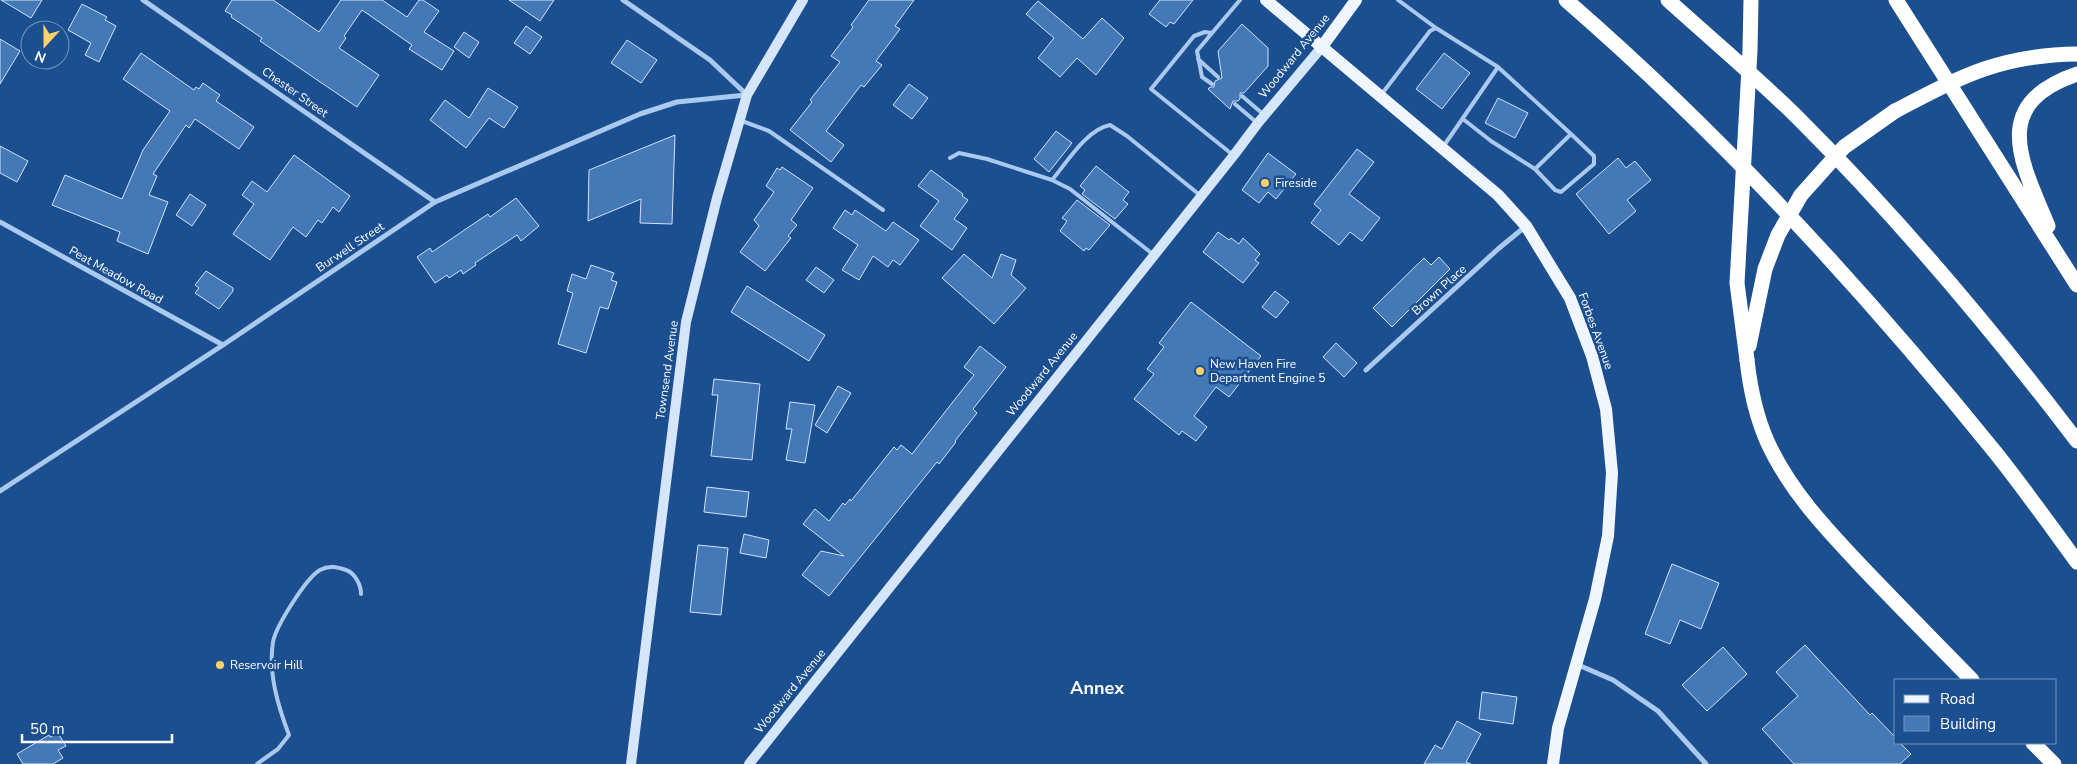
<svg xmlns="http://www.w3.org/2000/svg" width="2077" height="764" viewBox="0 0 2077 764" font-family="'Nunito Sans',sans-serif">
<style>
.building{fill:#4478b7;stroke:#cfe3fa}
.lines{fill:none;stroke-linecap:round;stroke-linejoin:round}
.service{stroke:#a9c9ee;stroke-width:4}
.minor{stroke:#a9c9ee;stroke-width:5}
.secondary{stroke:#d6e6fa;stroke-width:10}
.primary{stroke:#f0f6ff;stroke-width:12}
.motorway{stroke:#fff;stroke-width:15}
.motorway-bridge{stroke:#fff;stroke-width:15}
.poi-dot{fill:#ffd166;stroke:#1b4f8f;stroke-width:2}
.labels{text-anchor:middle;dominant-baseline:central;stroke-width:5;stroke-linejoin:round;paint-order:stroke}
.street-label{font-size:12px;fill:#fff;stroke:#1b4f8f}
.poi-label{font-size:12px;fill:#fff;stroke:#1b4f8f;text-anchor:start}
.district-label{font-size:18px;font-weight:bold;fill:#fff;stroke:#1b4f8f}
</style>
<rect width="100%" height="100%" fill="#1b4f8f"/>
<path class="building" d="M 1,0 L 42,0 L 31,18 Z
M 232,0 L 273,0 L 319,32 L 341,0 L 382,0 L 407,17 L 419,0 L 423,0 L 439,11 L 424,32 L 454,51 L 442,70 L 409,49 L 412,45 L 362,10 L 344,36 L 346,38 L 339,48 L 379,75 L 357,107 L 260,41 L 262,38 L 231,17 L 232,15 L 225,11 Z
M 509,0 L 554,0 L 540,21 Z
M 869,0 L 914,0 L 895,26 L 900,29 L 876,61 L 882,65 L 864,87 L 861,85 L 826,131 L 844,145 L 831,162 L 790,130 L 812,102 L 810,100 L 840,62 L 831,56 L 853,27 L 851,25 Z
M 1160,0 L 1193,0 L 1174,24 L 1170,22 L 1166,27 L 1149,14 Z
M 1038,1 L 1083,39 L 1102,18 L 1124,38 L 1096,75 L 1077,58 L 1060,77 L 1038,58 L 1054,38 L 1026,14 Z
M 82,4 L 107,17 L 105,20 L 116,26 L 99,62 L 85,55 L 91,43 L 68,30 Z
M 1242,24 L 1268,48 L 1268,66 L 1244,93 L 1240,93 L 1240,99 L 1238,101 L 1233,101 L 1230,109 L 1208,89 L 1210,87 L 1214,87 L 1215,81 L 1222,78 L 1218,51 Z
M 526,26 L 542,37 L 530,54 L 514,43 Z
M 464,32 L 479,42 L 469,58 L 454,47 Z
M 0,39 L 20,51 L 0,84 Z
M 627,40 L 657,60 L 641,83 L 611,63 Z
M 141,53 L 194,90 L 196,87 L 199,89 L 203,83 L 220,95 L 216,101 L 254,127 L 239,149 L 195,119 L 189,128 L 186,125 L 153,174 L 157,176 L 149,195 L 168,202 L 148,254 L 117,241 L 120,232 L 52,205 L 65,175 L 122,199 L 143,150 L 170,111 L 123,79 Z
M 1444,53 L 1470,73 L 1442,109 L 1416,89 Z
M 909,84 L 928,98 L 912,119 L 893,105 Z
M 488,88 L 518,107 L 504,128 L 489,118 L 466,148 L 430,120 L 445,100 L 469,118 Z
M 1498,98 L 1528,113 L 1515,138 L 1485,123 Z
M 1056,131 L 1072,143 L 1049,172 L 1034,159 Z
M 675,135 L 672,224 L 640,223 L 641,199 L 588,221 L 589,170 Z
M 0,146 L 28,161 L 17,182 L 0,173 Z
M 1357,149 L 1374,162 L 1349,194 L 1380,218 L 1362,241 L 1350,232 L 1339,245 L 1311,223 L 1321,210 L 1314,204 Z
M 1268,153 L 1296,174 L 1276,199 L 1268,192 L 1259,203 L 1242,190 Z
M 294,155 L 350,196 L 339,212 L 333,207 L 322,223 L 318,220 L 306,237 L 293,227 L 270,260 L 233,234 L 254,204 L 242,195 L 252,181 L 267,192 Z
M 1618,158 L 1626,168 L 1635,161 L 1651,180 L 1627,200 L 1636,211 L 1609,234 L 1576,194 Z
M 1096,166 L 1129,192 L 1123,200 L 1128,204 L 1115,219 L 1082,194 L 1085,190 L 1080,186 Z
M 782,167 L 813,188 L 791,220 L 797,225 L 788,236 L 791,238 L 765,271 L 740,252 L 759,226 L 754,220 L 774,192 L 766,186 L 777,168 L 780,170 Z
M 931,170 L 963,194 L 962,196 L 968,200 L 954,219 L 967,228 L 952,250 L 920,226 L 939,201 L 918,186 Z
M 190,194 L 206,205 L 192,226 L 176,215 Z
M 516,198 L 539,226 L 521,241 L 517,235 L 475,263 L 476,265 L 463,274 L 461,270 L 449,278 L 447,275 L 435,283 L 417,257 L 430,248 L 432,252 L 488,214 L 490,217 Z
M 1077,200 L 1110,225 L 1089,250 L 1086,248 L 1084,251 L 1060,231 L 1067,221 L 1062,218 Z
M 845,210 L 852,215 L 855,210 L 886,231 L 893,222 L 919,240 L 900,265 L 893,260 L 888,267 L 873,256 L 859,280 L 842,270 L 858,245 L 833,228 Z
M 1218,232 L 1229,240 L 1231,238 L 1239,244 L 1243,238 L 1260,254 L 1255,260 L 1259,263 L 1243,283 L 1203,252 Z
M 964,254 L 992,278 L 1001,254 L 1016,260 L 1011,275 L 1026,288 L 994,324 L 942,278 Z
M 1439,257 L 1450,269 L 1392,327 L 1373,308 L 1424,258 L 1431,265 Z
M 591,265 L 614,273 L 611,280 L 617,282 L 608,309 L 600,307 L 586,353 L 558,344 L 573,293 L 567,291 L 572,274 L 586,279 Z
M 816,267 L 834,280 L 824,293 L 806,280 Z
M 206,271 L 233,288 L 233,291 L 219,309 L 195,293 L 199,288 L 195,285 Z
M 747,286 L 825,335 L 809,361 L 731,312 Z
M 1275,291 L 1289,302 L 1276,318 L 1262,307 Z
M 1191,302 L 1261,356 L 1229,397 L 1216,387 L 1194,416 L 1207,427 L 1196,441 L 1182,431 L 1179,435 L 1134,399 L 1154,374 L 1147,369 L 1164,347 L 1159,343 Z
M 1336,343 L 1357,363 L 1344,377 L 1323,357 Z
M 980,346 L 1006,367 L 973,409 L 977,413 L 955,441 L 956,442 L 939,464 L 937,462 L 829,596 L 802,575 L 821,551 L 844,556 L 803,524 L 815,509 L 829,521 L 843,503 L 845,505 L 850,499 L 851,501 L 894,447 L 897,450 L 901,445 L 912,454 L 974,375 L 964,367 Z
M 714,379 L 760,384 L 752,460 L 711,456 L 718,395 L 712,395 Z
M 838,386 L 851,393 L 827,433 L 815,425 Z
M 790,402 L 815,405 L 805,463 L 786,460 L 792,429 L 786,429 Z
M 707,487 L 749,492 L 746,517 L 704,512 Z
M 744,534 L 769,540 L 766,558 L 740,553 Z
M 698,545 L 728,548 L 721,615 L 690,612 Z
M 1672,564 L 1719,583 L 1701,629 L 1680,620 L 1670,644 L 1645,634 Z
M 1805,645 L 1870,715 L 1872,713 L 1896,738 L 1896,743 L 1900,743 L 1911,754 L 1900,764 L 1794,764 L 1762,729 L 1798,696 L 1776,672 Z
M 1723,647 L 1747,674 L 1707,711 L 1682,685 Z
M 1482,692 L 1517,697 L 1513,724 L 1479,719 Z
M 1457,721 L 1481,734 L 1466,762 L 1471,764 L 1424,764 L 1435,745 L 1442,749 Z
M 58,733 L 66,746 L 58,750 L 63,758 L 53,764 L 23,764 L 17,754 L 49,735 L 50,737 Z"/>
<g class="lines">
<path class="service" d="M 1398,0 L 1436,28
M 1212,33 L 1197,51 L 1202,77 L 1212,84
M 1198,59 L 1218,77
M 1498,67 L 1571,134 L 1535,169
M 1381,95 L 1430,31 L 1436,28 L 1498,67 L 1443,147
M 1242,96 L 1263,114
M 1235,104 L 1256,122
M 1463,119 L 1491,141 L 1535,169 L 1555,190 L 1561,192 L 1594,164 L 1594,156 L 1571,134
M 742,121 L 769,131 L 883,210
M 1233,155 L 1151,89 L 1194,36 L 1205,32 L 1212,33 L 1240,0
M 950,158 L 959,153 L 987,159 L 1052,180 L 1070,189 L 1154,255
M 1052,180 C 1068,161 1086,130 1110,125 L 1127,136 L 1201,196
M 257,764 L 278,749 L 289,735 C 278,706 268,673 273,642 C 276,626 306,578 320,570 C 329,565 337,567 346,570 C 355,573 361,585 361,594"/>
<path class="minor" d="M 143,0 L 435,202
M 623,0 L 710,60 L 747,95
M 0,222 L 223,345
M 1366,370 L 1498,249 L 1526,226
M 0,491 L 223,345 L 435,202 L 640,114 L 677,102 L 746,95
M 1576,664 L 1613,680 L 1658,711 L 1706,764"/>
<path class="secondary" d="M 631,764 L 686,322 L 717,198 L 747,95 L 803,0
M 749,764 L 1234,155 L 1258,123 L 1321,48"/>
<path class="primary" d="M 1266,0 L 1498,195 L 1526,226 L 1570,298 L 1592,356 L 1606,409 L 1612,473 L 1608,536 L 1595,599 L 1558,728 L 1553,764
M 1321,48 L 1356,0"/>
<path class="motorway" d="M 1566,0 C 1723,136 1864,290 1995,452 C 2023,487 2050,525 2077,562
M 1668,0 C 1712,40 1758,78 1800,120 C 1900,220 1991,328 2077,441
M 1896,0 L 2077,285
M 1895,111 C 1962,76 2000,55 2077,54
M 2048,226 C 2022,163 1988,104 2077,74
M 1747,360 C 1750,387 1756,416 1767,441 C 1789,490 1827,530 1863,568 C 1899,606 1936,643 1972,680
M 2033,743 L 2054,764"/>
<path class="motorway-bridge" d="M 1749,346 L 1765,269 L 1778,235 L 1801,195 L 1844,147 L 1895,111
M 1747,360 L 1737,283 L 1750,50 L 1751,0"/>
</g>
<g class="poi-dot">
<circle cx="1265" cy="183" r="5"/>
<circle cx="1200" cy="371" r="5"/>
<circle cx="220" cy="665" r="5"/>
</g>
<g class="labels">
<g class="street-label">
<text transform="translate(1294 56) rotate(-51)">Woodward Avenue</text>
<text transform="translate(295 92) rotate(35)">Chester Street</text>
<text transform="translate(350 247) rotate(-34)">Burwell Street</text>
<text transform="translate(116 275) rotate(29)">Peat Meadow Road</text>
<text transform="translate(1439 290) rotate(-42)">Brown Place</text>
<text transform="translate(1596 331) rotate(70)">Forbes Avenue</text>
<text transform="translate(667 370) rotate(-82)">Townsend Avenue</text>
<text transform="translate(1042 374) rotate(-51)">Woodward Avenue</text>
<text transform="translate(790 691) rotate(-51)">Woodward Avenue</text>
</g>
<g class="poi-label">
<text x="1275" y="183">Fireside</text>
<text x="1210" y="364">New Haven Fire<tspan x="1210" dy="14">Department Engine 5</tspan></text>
<text x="230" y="665">Reservoir Hill</text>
</g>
<g class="district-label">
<text x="1097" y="688">Annex</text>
</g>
</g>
<rect x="1894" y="679" width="162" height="65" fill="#1b4f8f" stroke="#7695bc"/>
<rect x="1904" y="695" width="25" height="8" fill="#f0f6ff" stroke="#7695bc"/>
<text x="1940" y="704" font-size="15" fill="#ffffff">Road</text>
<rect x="1904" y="716" width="25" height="15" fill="#4478b7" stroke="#7695bc"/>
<text x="1940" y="729" font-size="15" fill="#ffffff">Building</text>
<g transform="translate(45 45) rotate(201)"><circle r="24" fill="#1b4f8f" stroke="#7695bc"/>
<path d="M0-4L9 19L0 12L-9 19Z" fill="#ffd166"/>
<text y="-8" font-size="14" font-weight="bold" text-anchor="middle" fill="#ffffff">N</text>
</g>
<path d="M22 734v8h150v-8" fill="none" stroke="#ffffff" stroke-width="2.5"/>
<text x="30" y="734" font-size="15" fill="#ffffff" stroke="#1b4f8f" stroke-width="4" paint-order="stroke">50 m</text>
</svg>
